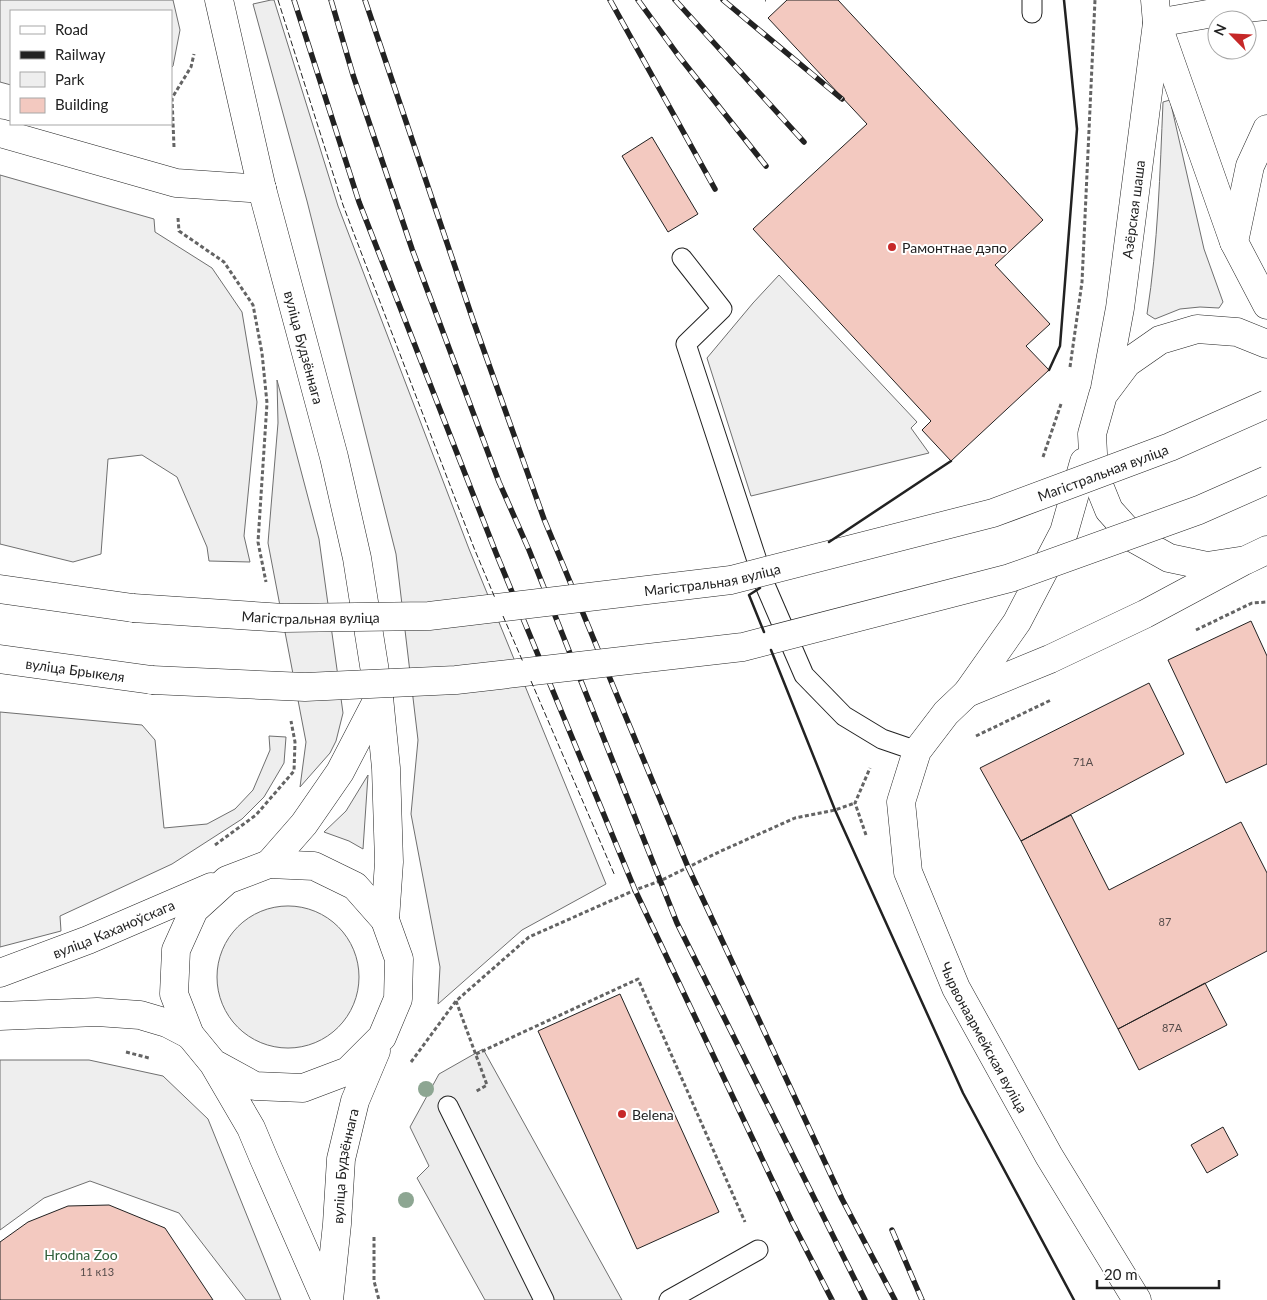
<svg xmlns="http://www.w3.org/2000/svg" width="1267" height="1300" viewBox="0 0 1267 1300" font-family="Lato,sans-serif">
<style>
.green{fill:#eee;stroke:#6f6f6f}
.parking{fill:#ededed;stroke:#6f6f6f}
.building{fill:#f3c9c0;stroke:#222}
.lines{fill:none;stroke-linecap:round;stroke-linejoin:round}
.lane-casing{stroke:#222;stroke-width:21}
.street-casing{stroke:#222;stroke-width:29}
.secondary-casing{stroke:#222;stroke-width:29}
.primary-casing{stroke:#222;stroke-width:29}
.path{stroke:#646464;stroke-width:3;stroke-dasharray:4 2.5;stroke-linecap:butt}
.lane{stroke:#fff;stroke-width:19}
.street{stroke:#fff;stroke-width:28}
.secondary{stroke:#fff;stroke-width:28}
.primary{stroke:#fff;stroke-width:28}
.rail-casing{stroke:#222;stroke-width:5.5}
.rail{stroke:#fff;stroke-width:4;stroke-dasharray:11;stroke-linecap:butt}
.primary-bridge-casing{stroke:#222;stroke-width:29;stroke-linecap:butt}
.primary-bridge{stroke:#fff;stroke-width:28}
.fence{stroke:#222;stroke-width:1;stroke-dasharray:6 2.5;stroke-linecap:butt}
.wall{stroke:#222;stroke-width:2.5}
.tree{fill:#8da692}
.poi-dot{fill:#c62828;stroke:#fff;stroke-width:2}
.labels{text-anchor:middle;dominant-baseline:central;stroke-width:4;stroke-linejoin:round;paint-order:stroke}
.number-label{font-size:11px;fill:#564c4a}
.street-label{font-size:14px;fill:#222;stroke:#fff}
.poi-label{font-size:14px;fill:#222;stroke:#fff;text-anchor:start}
.park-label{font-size:14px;fill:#2f5e38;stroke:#fff}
</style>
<rect width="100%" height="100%" fill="#fff"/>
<path class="green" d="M 0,0 L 173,0 L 180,30 L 173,66 L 171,68 L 171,11 L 11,11 L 11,85 L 0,82 Z
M 271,0 L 274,0 L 338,206 L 469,549 L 606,884 L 522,930 L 438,1004 L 440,967 L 411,814 L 418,740 L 396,554 L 307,201 L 253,4 Z
M 1170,100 L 1204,249 L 1223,302 L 1219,308 L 1200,307 L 1180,309 L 1155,319 L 1147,314 C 1158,244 1160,172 1163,102 Z
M 0,175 L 154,219 L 155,232 L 212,268 L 242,312 L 257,402 L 244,536 L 250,562 L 209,561 L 207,547 L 177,477 L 142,455 L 108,459 L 101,554 L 73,562 L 0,544 Z
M 779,275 L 917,422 L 911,428 L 929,453 L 751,496 L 707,358 L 753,303 Z
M 277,380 L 319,539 L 343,713 L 336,741 L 330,753 L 300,787 L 306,742 L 268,543 L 278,423 Z
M 0,712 L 142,725 L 155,740 L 164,828 L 207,824 L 235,809 L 253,790 L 270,750 L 269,736 L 286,737 L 284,763 L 264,797 L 242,819 L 172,864 L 60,916 L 61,931 L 0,947 Z
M 368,775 L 363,849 L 349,841 L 324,832 L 346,811 Z
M217 977a71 71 0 1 1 142 0a71 71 0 1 1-142 0Z
M 0,1060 L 89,1060 L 163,1076 L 208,1119 L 281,1300 L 246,1300 L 179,1213 L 90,1181 L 44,1198 L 0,1230 Z"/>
<path class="parking" d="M 483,1049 L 622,1300 L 485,1300 L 417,1178 L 429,1166 L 410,1127 L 439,1074 Z"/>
<path class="building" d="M 787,0 L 838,0 L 1043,220 L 995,265 L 1050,324 L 1026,346 L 1049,370 L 951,461 L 922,430 L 931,421 L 753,229 L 867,124 L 768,18 Z
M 652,137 L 698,214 L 668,232 L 622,156 Z
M 1251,621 L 1267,656 L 1267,764 L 1226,783 L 1168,660 Z
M 1149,683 L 1184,754 L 1021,841 L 980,768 Z
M 1071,815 L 1109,890 L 1241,822 L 1267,873 L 1267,951 L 1118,1029 L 1021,841 Z
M 1205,983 L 1227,1025 L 1139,1070 L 1118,1029 Z
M 620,994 L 719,1212 L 637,1249 L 538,1031 Z
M 1223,1127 L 1238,1155 L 1207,1173 L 1191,1145 Z
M 109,1205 L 165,1228 L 213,1300 L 0,1300 L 0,1242 L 28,1222 L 68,1206 Z"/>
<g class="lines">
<defs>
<path id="lane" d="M 1032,0 L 1032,13
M 682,258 L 722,309 L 686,344 L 765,585 L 804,675 L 844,716 L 882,739 L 917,751
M 448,1106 L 544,1300
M 669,1300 L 758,1250"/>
<g id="street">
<path d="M 219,0 L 262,189"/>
<path id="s1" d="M 1084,462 L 1064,532 L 1017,622 L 967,693 L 946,713 L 917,751 L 901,802 L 908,872 L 956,988 L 1049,1156 L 1137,1300"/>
<path d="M 967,693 L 1050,659 L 1145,614 L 1242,562"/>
</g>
<g id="secondary">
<path d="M 1155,0 L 1157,23 L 1234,242"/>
<path id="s2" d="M 262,189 L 334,457 L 357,558 L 379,697 L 386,768 L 389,862 L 385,920"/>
<path d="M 269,864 L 304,824 L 340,772 L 379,697"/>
<path id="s3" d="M 0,973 L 88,940 L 211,887"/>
<path d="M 0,1016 L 97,1012 L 140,1015 L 167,1023 L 190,1035"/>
<path d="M 213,1063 L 255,1086 L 303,1088 L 348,1071 L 382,1037 L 398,999 L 399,959 L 385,920 L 355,886 L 314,866 L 269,864 L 227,880 L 194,910 L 176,950 L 174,994 L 190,1035 L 213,1063 L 251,1128 L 264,1159 L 326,1300"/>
<path id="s4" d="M 329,1300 L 337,1224 L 341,1159 L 355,1101 L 376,1051"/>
</g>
<g id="primary">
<path d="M 1267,129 L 1250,166 L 1234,242 L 1267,305"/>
<path d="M 0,133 L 176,183 L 262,189"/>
<path d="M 1267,344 L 1237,332 L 1197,329 L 1160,340 L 1127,363 L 1103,395 L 1092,434 L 1094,473 L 1109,510 L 1135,539 L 1169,558 L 1207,566 L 1246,560 L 1267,550"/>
<path id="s5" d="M 1105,388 L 1120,308 L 1157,23 L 1236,9 L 1267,6"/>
<path d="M 0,589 L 133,608"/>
<path id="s6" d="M 0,659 L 152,680"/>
</g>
</defs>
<use href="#lane" class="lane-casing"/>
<use href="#street" class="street-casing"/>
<use href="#secondary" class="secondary-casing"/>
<use href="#primary" class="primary-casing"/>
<path class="path" d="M 765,0 L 766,0
M 174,147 L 172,98 L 191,67 L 194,54
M 178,218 L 179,231 L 224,262 L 253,305 L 262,353 L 267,403 L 258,542 L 266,582
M 1070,367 L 1082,282 L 1095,0
M 1043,457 L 1061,404
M 1196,630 L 1252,603 L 1267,602
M 976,736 L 1051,700
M 866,835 L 855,803 L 870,768
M 215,845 L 256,815 L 294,771 L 295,742 L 291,721
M 456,1001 L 487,1085 L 475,1092
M 126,1052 L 149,1058
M 476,1054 L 638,979 L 745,1222
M 411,1062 L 456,1001 L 529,937 L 635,890 L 660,881 L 721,851 L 795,818 L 835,810 L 855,803
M 374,1237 L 374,1281 L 379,1300"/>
<use href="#lane" class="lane"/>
<use href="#street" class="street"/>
<use href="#secondary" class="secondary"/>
<use href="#primary" class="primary"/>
<defs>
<path id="rail" d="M 294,0 L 359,202 L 496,553 L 635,890 L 792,1222 L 832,1300
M 331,0 L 353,75 L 412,249 L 499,482 L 529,550 L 677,923 L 865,1300
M 365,0 L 473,320 L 544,519 L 688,867 L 842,1199 L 895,1300
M 610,0 L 715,189
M 638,0 L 678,55 L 766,166
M 675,0 L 804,142
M 723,0 L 842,99
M 892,1230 L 922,1300"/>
</defs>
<use href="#rail" class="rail-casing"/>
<use href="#rail" class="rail"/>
<defs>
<g id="primary-bridge">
<path id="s7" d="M 133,608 L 284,618 L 429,616 L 731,580 L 993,513 L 1170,447 L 1267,404"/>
<path d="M 152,680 L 305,687 L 456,680 L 743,647 L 1010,578 L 1199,510 L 1267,480"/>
</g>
</defs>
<use href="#primary-bridge" class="primary-bridge-casing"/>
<use href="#primary-bridge" class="primary-bridge"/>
<path class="fence" d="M 278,0 L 343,205 L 474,548 L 495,598
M 503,616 L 523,662
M 531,681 L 615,876"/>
<path class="wall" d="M 1049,370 L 1060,346 L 1077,129 L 1064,0
M 829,542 L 951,461
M 760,588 L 749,595 L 764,632
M 771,650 L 835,810 L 963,1093 L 1074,1300"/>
</g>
<g class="tree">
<circle cx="426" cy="1089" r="8"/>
<circle cx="406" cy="1200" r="8"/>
</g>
<g class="poi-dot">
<circle cx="892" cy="247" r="5"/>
<circle cx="622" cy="1114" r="5"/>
</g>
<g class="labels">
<g class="number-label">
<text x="1083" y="761">71А</text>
<text x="1165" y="921">87</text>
<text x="1172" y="1027">87А</text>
<text x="97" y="1271">11 к13</text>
</g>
<g class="street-label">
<text stroke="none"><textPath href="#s5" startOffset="181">Азёрская шаша</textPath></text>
<text stroke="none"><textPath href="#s2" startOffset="164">вуліца Будзённага</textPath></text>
<text stroke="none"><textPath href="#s7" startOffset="988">Магістральная вуліца</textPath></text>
<text stroke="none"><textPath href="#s7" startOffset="582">Магістральная вуліца</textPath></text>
<text stroke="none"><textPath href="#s7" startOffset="178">Магістральная вуліца</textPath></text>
<text stroke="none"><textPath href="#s6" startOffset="76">вуліца Брыкеля</textPath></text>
<text stroke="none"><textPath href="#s3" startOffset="122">вуліца Каханоўскага</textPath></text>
<text stroke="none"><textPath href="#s1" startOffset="644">Чырвонаармейская вуліца</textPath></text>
<text stroke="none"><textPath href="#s4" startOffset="135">вуліца Будзённага</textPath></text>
</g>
<g class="poi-label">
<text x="902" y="247">Рамонтнае дэпо</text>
<text x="632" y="1114">Belena</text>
</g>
<g class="park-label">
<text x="81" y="1254">Hrodna Zoo</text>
</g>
</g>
<rect x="10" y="10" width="162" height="115" fill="#ffffff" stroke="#a7a7a7"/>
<rect x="20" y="26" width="25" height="8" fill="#ffffff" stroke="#a7a7a7"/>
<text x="55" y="35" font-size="15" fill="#222222">Road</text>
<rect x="20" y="51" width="25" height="8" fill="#222222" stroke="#a7a7a7"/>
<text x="55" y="60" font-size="15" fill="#222222">Railway</text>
<rect x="20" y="72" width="25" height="15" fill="#eeeeee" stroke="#a7a7a7"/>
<text x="55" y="85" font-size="15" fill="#222222">Park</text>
<rect x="20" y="98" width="25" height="15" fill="#f3c9c0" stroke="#a7a7a7"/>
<text x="55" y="110" font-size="15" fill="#222222">Building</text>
<g transform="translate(1232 35) rotate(294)"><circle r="24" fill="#ffffff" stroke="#a7a7a7"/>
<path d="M0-4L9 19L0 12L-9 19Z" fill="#c62828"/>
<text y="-8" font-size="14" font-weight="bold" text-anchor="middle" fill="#222222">N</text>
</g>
<path d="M1097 1280v8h122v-8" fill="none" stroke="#222222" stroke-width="2.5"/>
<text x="1104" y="1280" font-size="15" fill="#222222" stroke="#ffffff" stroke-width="4" paint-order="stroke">20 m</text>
</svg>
